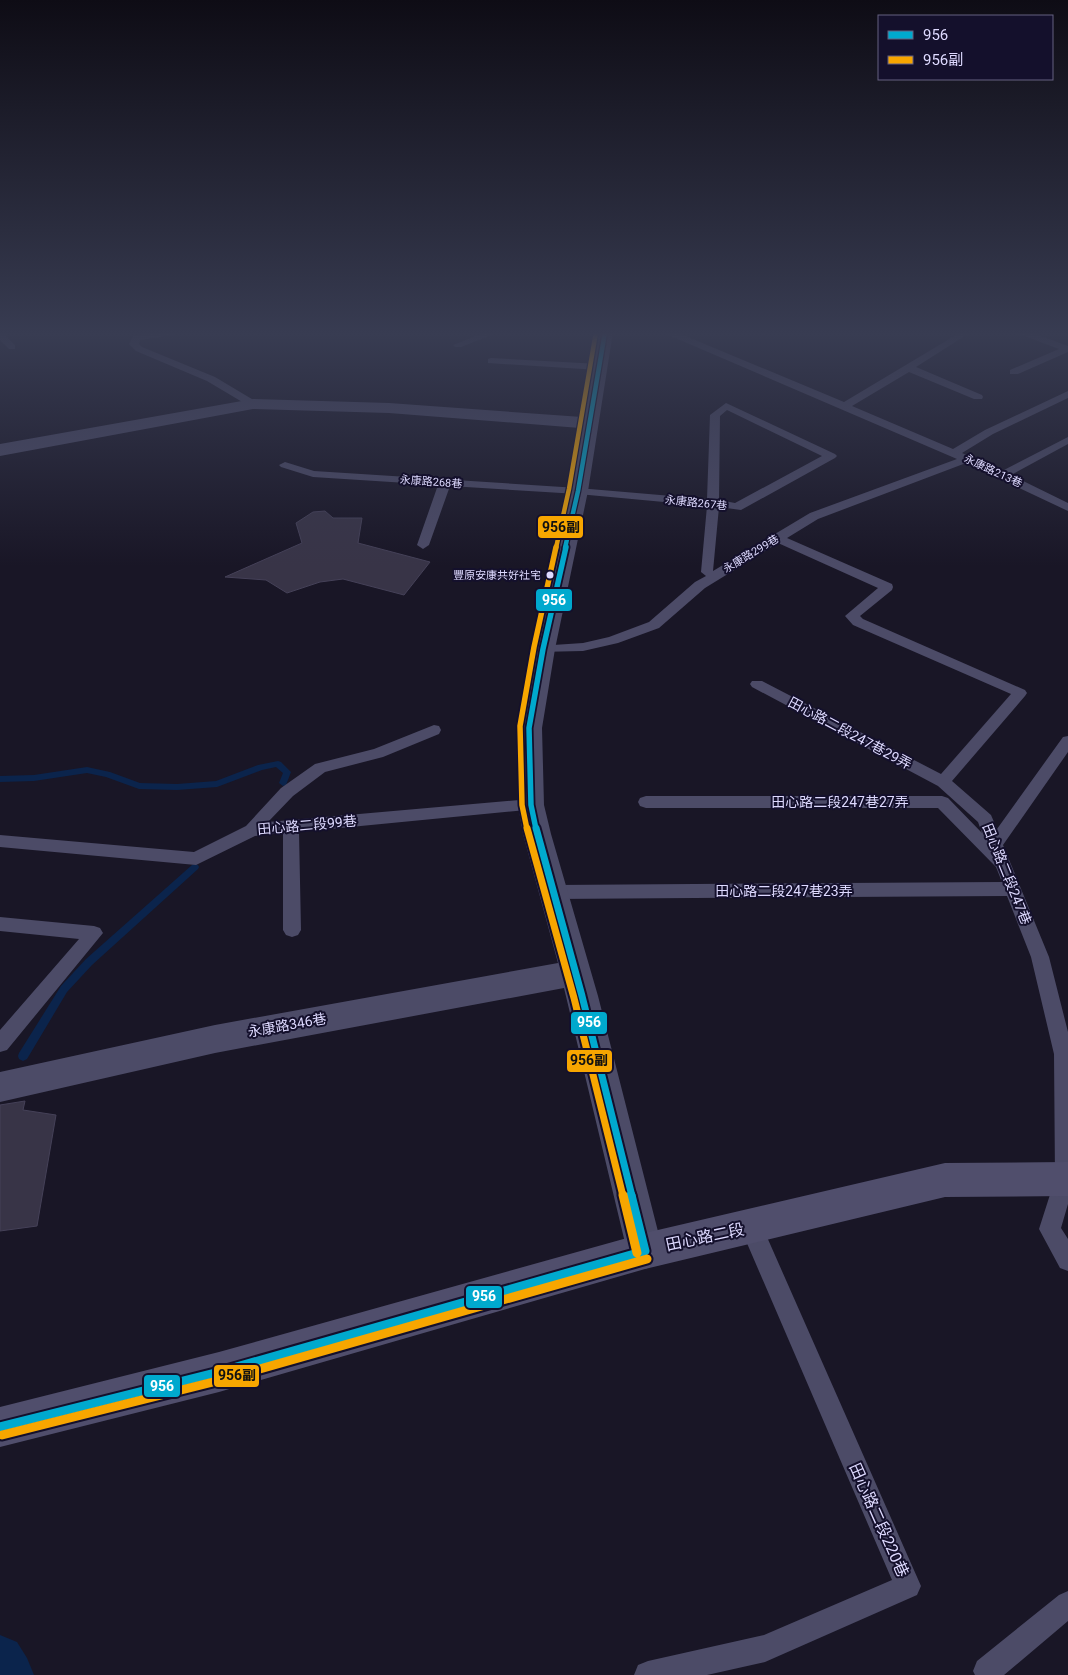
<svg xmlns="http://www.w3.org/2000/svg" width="1068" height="1675" viewBox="0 0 1068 1675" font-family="Roboto,'Noto Sans TC',sans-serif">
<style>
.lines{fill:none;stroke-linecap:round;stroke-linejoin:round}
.stream{fill:#0b244c;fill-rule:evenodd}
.canal{fill:#0b244c;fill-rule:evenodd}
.building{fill:#383447;stroke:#454158}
.lane{fill:#4c4b67;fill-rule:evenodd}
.street{fill:#4c4b67;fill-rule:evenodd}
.secondary{fill:#504e6c;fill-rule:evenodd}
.bus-1-far3-casing{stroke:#14102c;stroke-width:7}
.bus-1-far2-casing{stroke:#14102c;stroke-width:9}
.bus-1-far1-casing{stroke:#14102c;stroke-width:11}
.bus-1-casing{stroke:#14102c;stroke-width:13}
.bus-2-far3-casing{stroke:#14102c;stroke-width:7}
.bus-2-far2-casing{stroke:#14102c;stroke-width:9}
.bus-2-far1-casing{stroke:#14102c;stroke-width:11}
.bus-2-casing{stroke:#14102c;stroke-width:13}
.bus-1-far3{stroke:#00a9ce;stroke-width:4.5}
.bus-1-far2{stroke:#00a9ce;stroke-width:5.5}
.bus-1-far1{stroke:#00a9ce;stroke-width:7}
.bus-1{stroke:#00a9ce;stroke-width:9}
.bus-2-far3{stroke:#f7a600;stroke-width:4.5}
.bus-2-far2{stroke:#f7a600;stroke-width:5.5}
.bus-2-far1{stroke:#f7a600;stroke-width:7}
.bus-2{stroke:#f7a600;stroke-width:9}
.bus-dot{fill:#dedaff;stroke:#14102c;stroke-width:2}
.labels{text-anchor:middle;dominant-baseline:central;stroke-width:4;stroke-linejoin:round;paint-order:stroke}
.far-street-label{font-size:11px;fill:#dedaff;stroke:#14102c}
.far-bus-label{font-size:11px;fill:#dedaff;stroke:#14102c;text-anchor:end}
.street-label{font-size:14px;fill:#dedaff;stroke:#14102c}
.near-street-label{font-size:16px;fill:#dedaff;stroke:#14102c}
.line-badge{stroke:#14102c;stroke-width:2}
.badge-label{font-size:14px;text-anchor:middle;font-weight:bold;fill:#fff}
.pale-badge-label{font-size:14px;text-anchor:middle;font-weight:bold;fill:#111}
</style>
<rect width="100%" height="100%" fill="#191626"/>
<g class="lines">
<path class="stream" d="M 278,761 L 281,762 L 291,772 L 286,785 L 283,786 L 279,783 L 283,773 L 276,767 L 262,770 L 217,787 L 177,790 L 139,789 L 106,777 L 87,773 L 34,781 L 0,782 L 0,776 L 34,775 L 87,767 L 110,772 L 140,783 L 177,784 L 216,781 L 258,765 Z
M 195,864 L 198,865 L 199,867 L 198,869 L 92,965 L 67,992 L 27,1059 L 23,1061 L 19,1059 L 18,1056 L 19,1053 L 61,986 L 86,959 L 192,865 Z"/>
<path class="canal" d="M 0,1635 L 17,1642 L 27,1658 L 34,1675 L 0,1675 Z"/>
</g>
<path class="building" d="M 325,511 L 333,518 L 362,518 L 358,543 L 430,562 L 404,595 L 343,579 L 320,582 L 287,593 L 266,580 L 225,577 L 302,543 L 296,523 L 313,512 Z
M 25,1101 L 23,1110 L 56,1115 L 37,1226 L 0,1231 L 0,1105 Z"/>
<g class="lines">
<path class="lane" d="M 0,332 L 3,333 L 15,345 L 15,349 L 9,349 L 0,340 Z
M 158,332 L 178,332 L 173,335 L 140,340 L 139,344 L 142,347 L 215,377 L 257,402 L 258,404 L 257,406 L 249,406 L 207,381 L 136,351 L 129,344 L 133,336 Z
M 486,332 L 499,332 L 461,347 L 455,347 L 453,345 Z
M 665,332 L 676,332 L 844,402 L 961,332 L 971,332 L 916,367 L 982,395 L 983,397 L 982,399 L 974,399 L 909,372 L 852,406 L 953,449 L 985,430 L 1068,391 L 1068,398 L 993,434 L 962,453 L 1002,471 L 1068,437 L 1068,444 L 1011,475 L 1068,503 L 1068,511 L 966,463 L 818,519 L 787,538 L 892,584 L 893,587 L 892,590 L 860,616 L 863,619 L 1025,690 L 1027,693 L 1025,696 L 952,781 L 991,815 L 997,829 L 1063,737 L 1068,736 L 1068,752 L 1003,845 L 1049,957 L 1068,1032 L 1068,1204 L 1061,1228 L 1068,1239 L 1068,1271 L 1060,1268 L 1039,1229 L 1055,1179 L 1054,1054 L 1031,957 L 1007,896 L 554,899 L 548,897 L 546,892 L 548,887 L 554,885 L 1002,882 L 996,867 L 938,808 L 646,808 L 640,806 L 638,802 L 640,798 L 646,796 L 942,796 L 948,798 L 982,833 L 978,822 L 938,786 L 752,687 L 750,684 L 752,681 L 762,681 L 941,774 L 1011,694 L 853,625 L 845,616 L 878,588 L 778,543 L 705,588 L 659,628 L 618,643 L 583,651 L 538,652 L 536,649 L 538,646 L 583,643 L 609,637 L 649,622 L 695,582 L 706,576 L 701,572 L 707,506 L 578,494 L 450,486 L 429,545 L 423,549 L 417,545 L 438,485 L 313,477 L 281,467 L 279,465 L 285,462 L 314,471 L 578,488 L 707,499 L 710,415 L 726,403 L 835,454 L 837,456 L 835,458 L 741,510 L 719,507 L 713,571 L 810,513 L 957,459 L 666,334 ZM 727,410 L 822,456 L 735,503 L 719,500 L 720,416 Z
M 1018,332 L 1030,332 L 1068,346 L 1068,352 L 1018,374 L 1010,374 L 1010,370 L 1059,349 L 1019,334 Z
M 491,358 L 599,364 L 604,367 L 599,370 L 488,363 L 488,359 Z
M 434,725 L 439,726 L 441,730 L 439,734 L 383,757 L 325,772 L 293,796 L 268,822 L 531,799 L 537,801 L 539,805 L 537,809 L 299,832 L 301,930 L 298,935 L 292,937 L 286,935 L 283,930 L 283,833 L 255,836 L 196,865 L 0,847 L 0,835 L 194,852 L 246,826 L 281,788 L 315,764 L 374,749 Z
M 0,917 L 94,926 L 100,928 L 103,933 L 7,1050 L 0,1052 L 0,1030 L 79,939 L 0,931 Z
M 751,1216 L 759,1219 L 921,1586 L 917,1595 L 765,1662 L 707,1675 L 634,1675 L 638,1665 L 648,1661 L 764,1635 L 892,1580 L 740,1227 L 743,1219 Z
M 1068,1591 L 1068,1621 L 1004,1675 L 975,1675 L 973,1671 L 977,1661 L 1059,1595 Z"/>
<path class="street" d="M 597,332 L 613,332 L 588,491 L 555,649 L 542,728 L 544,805 L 551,834 L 598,996 L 663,1251 L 658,1264 L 645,1269 L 632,1264 L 627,1251 L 564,988 L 215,1053 L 0,1102 L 0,1072 L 215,1025 L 558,963 L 523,834 L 518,805 L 516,728 L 531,649 L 568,491 L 580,428 L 389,413 L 253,409 L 0,456 L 0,444 L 253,399 L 389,403 L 582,417 Z"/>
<path class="secondary" d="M 1068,1162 L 1068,1196 L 945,1197 L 645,1269 L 219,1392 L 0,1447 L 0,1407 L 219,1352 L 645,1233 L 945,1163 Z"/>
<defs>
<path id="bus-1-far3" d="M 565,548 L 578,491 L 605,332"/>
<path id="bus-1-far2" d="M 536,829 L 531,805 L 529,728 L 543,649 L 566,547"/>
<path id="bus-1-far1" d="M 536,828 L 582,996 L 632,1196"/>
<path id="bus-1" d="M 631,1195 L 645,1251
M 0,1427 L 219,1372 L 645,1251"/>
<path id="bus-2-far3" d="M 556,548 L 569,489 L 596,332"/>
<path id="bus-2-far2" d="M 527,829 L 522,805 L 520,726 L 534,647 L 556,547"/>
<path id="bus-2-far1" d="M 527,828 L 574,998 L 623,1196"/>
<path id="bus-2" d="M 623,1195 L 637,1253
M 2,1435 L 221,1380 L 647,1259"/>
</defs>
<use href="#bus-1-far3" class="bus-1-far3-casing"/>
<use href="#bus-1-far2" class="bus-1-far2-casing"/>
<use href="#bus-1-far1" class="bus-1-far1-casing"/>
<use href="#bus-1" class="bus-1-casing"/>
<use href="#bus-2-far3" class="bus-2-far3-casing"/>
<use href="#bus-2-far2" class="bus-2-far2-casing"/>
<use href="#bus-2-far1" class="bus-2-far1-casing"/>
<use href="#bus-2" class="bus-2-casing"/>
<use href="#bus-1-far3" class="bus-1-far3"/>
<use href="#bus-1-far2" class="bus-1-far2"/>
<use href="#bus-1-far1" class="bus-1-far1"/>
<use href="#bus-1" class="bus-1"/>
<use href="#bus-2-far3" class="bus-2-far3"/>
<use href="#bus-2-far2" class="bus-2-far2"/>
<use href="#bus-2-far1" class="bus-2-far1"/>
<use href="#bus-2" class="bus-2"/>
</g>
<linearGradient id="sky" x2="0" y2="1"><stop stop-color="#0e0c15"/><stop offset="0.59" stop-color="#383c52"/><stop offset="1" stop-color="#383c52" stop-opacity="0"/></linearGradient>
<rect width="1068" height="566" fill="url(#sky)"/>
<circle class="bus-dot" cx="550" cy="575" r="4.5"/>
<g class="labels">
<g class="far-street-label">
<text transform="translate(993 471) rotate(25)">永康路213巷</text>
<text transform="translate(431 482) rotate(4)">永康路268巷</text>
<text transform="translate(696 503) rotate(6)">永康路267巷</text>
<text transform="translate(751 554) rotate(-31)">永康路299巷</text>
</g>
<g class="far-bus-label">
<text x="541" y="575">豐原安康共好社宅</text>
</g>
<g class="street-label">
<text transform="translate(850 733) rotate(28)">田心路二段247巷29弄</text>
<text x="840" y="802">田心路二段247巷27弄</text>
<text transform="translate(307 825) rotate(-5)">田心路二段99巷</text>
<text transform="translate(1007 874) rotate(68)">田心路二段247巷</text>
<text x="784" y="891">田心路二段247巷23弄</text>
<text transform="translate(287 1025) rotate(-10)">永康路346巷</text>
</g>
<g class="near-street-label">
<text transform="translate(705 1237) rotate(-12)">田心路二段</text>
<text transform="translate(879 1520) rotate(66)">田心路二段220巷</text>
</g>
</g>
<g class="line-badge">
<rect x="537" y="515" width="47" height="24" rx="5" fill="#f7a600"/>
<rect x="535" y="588" width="38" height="24" rx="5" fill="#00a9ce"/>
<rect x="570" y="1011" width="38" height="24" rx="5" fill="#00a9ce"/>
<rect x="566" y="1049" width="47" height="24" rx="5" fill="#f7a600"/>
<rect x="465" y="1285" width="38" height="24" rx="5" fill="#00a9ce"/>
<rect x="213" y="1364" width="47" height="24" rx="5" fill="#f7a600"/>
<rect x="143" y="1374" width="38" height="24" rx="5" fill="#00a9ce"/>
</g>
<g class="badge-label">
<text x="554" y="605">956</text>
<text x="589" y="1027">956</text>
<text x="484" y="1301">956</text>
<text x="162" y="1391">956</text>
</g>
<g class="pale-badge-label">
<text x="561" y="532">956副</text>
<text x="589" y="1065">956副</text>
<text x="237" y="1380">956副</text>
</g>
<rect x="878" y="15" width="175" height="65" fill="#14102c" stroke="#656180"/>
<rect x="888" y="31" width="25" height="8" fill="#00a9ce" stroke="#656180"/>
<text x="923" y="40" font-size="15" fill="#dedaff">956</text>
<rect x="888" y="56" width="25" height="8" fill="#f7a600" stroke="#656180"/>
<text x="923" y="65" font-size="15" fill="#dedaff">956副</text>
</svg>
